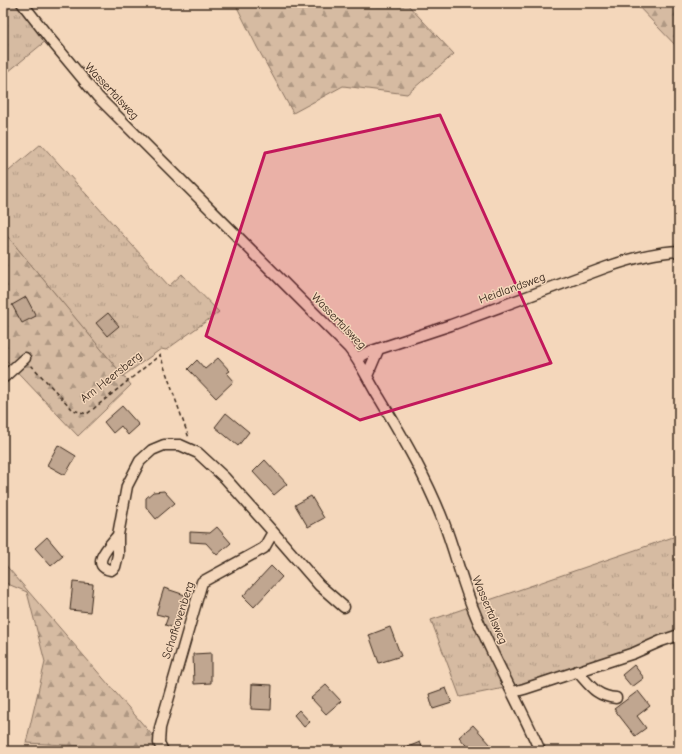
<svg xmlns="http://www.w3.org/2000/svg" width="682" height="754" viewBox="0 0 682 754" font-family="'Comic Neue',sans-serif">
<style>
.grass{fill:url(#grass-tufts);stroke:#887260}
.forest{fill:url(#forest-firs);stroke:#887260}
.building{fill:#c0a690;stroke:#3b2a1e}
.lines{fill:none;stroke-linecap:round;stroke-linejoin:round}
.minor-casing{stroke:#3b2a1e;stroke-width:13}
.path{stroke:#3b2a1e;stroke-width:1.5;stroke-dasharray:4 3;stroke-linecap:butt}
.minor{stroke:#f4d7bb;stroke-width:10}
.marked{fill:#c2185b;fill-opacity:0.2;stroke:#c2185b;stroke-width:3;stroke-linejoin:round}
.labels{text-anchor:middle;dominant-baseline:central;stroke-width:3;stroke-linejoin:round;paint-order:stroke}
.street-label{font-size:12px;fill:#3b2a1e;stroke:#f4d7bb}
</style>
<defs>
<pattern id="grass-tufts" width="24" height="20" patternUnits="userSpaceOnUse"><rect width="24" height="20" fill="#d6bba2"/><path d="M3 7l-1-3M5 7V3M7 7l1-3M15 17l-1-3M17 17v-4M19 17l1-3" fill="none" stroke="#af9883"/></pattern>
<pattern id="forest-firs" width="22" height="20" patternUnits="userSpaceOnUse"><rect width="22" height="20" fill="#d6bba2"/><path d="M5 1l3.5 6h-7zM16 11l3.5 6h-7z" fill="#af9883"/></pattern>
</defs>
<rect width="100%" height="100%" fill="#f4d7bb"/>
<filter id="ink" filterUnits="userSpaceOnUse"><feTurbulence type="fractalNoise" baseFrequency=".025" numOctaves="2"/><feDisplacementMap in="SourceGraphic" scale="8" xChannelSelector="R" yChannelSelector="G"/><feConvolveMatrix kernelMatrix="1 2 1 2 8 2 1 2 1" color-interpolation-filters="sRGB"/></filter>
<g filter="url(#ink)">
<path class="grass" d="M 3,3 L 18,3 L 47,40 L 3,76 Z
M 41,144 L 169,286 L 182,274 L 219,312 L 166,350 L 161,349 L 123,376 L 3,231 L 3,176 Z
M 679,535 L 679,635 L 524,684 L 460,697 L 431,620 Z"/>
<path class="forest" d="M 235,3 L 406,3 L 454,54 L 407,94 L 343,86 L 293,113 L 257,47 Z
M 635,3 L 679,3 L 679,49 Z
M 3,231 L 131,385 L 78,436 L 5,359 L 3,360 Z
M 3,562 L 159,743 L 163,751 L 148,751 L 146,749 L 26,743 L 45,662 L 27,592 L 3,582 Z"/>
<path class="building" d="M 26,297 L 36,316 L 22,323 L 12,305 Z
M 108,313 L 119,326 L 107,336 L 96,323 Z
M 218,358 L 230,371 L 227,373 L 234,381 L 216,398 L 188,369 L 197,360 L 205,369 Z
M 122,406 L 139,425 L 128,435 L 121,426 L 113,433 L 104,422 Z
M 226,413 L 249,432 L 238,446 L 215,427 Z
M 58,445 L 76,456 L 65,475 L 47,465 Z
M 265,460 L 287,484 L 274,495 L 253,472 Z
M 164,491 L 175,503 L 156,519 L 146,507 L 146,498 L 153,492 Z
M 311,496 L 324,518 L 308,527 L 295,505 Z
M 217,527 L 231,543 L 217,555 L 206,543 L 190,542 L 190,532 L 210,533 Z
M 47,537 L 63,556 L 51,566 L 35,548 Z
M 271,566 L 282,577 L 254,607 L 243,596 Z
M 73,582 L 93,584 L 90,612 L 70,610 Z
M 164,588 L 185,595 L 175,628 L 165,625 L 168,617 L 156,614 Z
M 390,627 L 401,656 L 379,663 L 369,635 Z
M 211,653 L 211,683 L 194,684 L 193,654 Z
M 634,665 L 644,678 L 632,687 L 622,675 Z
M 252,684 L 272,685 L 271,710 L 251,709 Z
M 326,685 L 341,701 L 326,714 L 311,698 Z
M 446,688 L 452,703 L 433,709 L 429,694 Z
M 638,691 L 650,706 L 637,716 L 646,728 L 635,736 L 614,709 Z
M 299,710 L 310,722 L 304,727 L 294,715 Z
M 473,725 L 491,745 L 484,751 L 471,751 L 459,737 Z
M 420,742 L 424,751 L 398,751 Z"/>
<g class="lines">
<defs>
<path id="minor" d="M 22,3 L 50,39 L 98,97 L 349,348 C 362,364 369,382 380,399 C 404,439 427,479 444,523 C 455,552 462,582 474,611 C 493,659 520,704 540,751
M 357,358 L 366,353 L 451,325 L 607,267 C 630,259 654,252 679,251
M 367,376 L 378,350
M 3,378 L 25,358
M 273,532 L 319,585 L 344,607
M 118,535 C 111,544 88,566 111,570 L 115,567 L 118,555 L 118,535 L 127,486 L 140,461 L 152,450 L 164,445 L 180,445 L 198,453 L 225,478 L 273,532 L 264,548 L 202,582 L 160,728 L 159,743 L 163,751
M 577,671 C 590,685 595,696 616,698
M 513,692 L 524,689 L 634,653 L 661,641 L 679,635"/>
</defs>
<use href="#minor" class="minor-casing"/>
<path class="path" d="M 31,365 L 73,410 L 87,414 L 160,355 L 189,438"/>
<use href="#minor" class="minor"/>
</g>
</g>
<path class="marked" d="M 440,115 L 551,363 L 360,420 L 206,336 L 265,153 Z"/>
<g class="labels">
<g class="street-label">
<text transform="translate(112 91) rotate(47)">Wassertalsweg</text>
<text transform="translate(512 288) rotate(-20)">Heidlandsweg</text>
<text transform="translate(339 321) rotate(46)">Wassertalsweg</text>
<text transform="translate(111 377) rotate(-38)">Am Heersberg</text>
<text transform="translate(490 610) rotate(67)">Wassertalsweg</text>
<text transform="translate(178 620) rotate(-72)">Schafkovenberg</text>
</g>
</g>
<rect width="682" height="754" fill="none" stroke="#f4d7bb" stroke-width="16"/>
<rect x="8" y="8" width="666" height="738" fill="none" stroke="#3b2a1e" stroke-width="1.5" filter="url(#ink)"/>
</svg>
